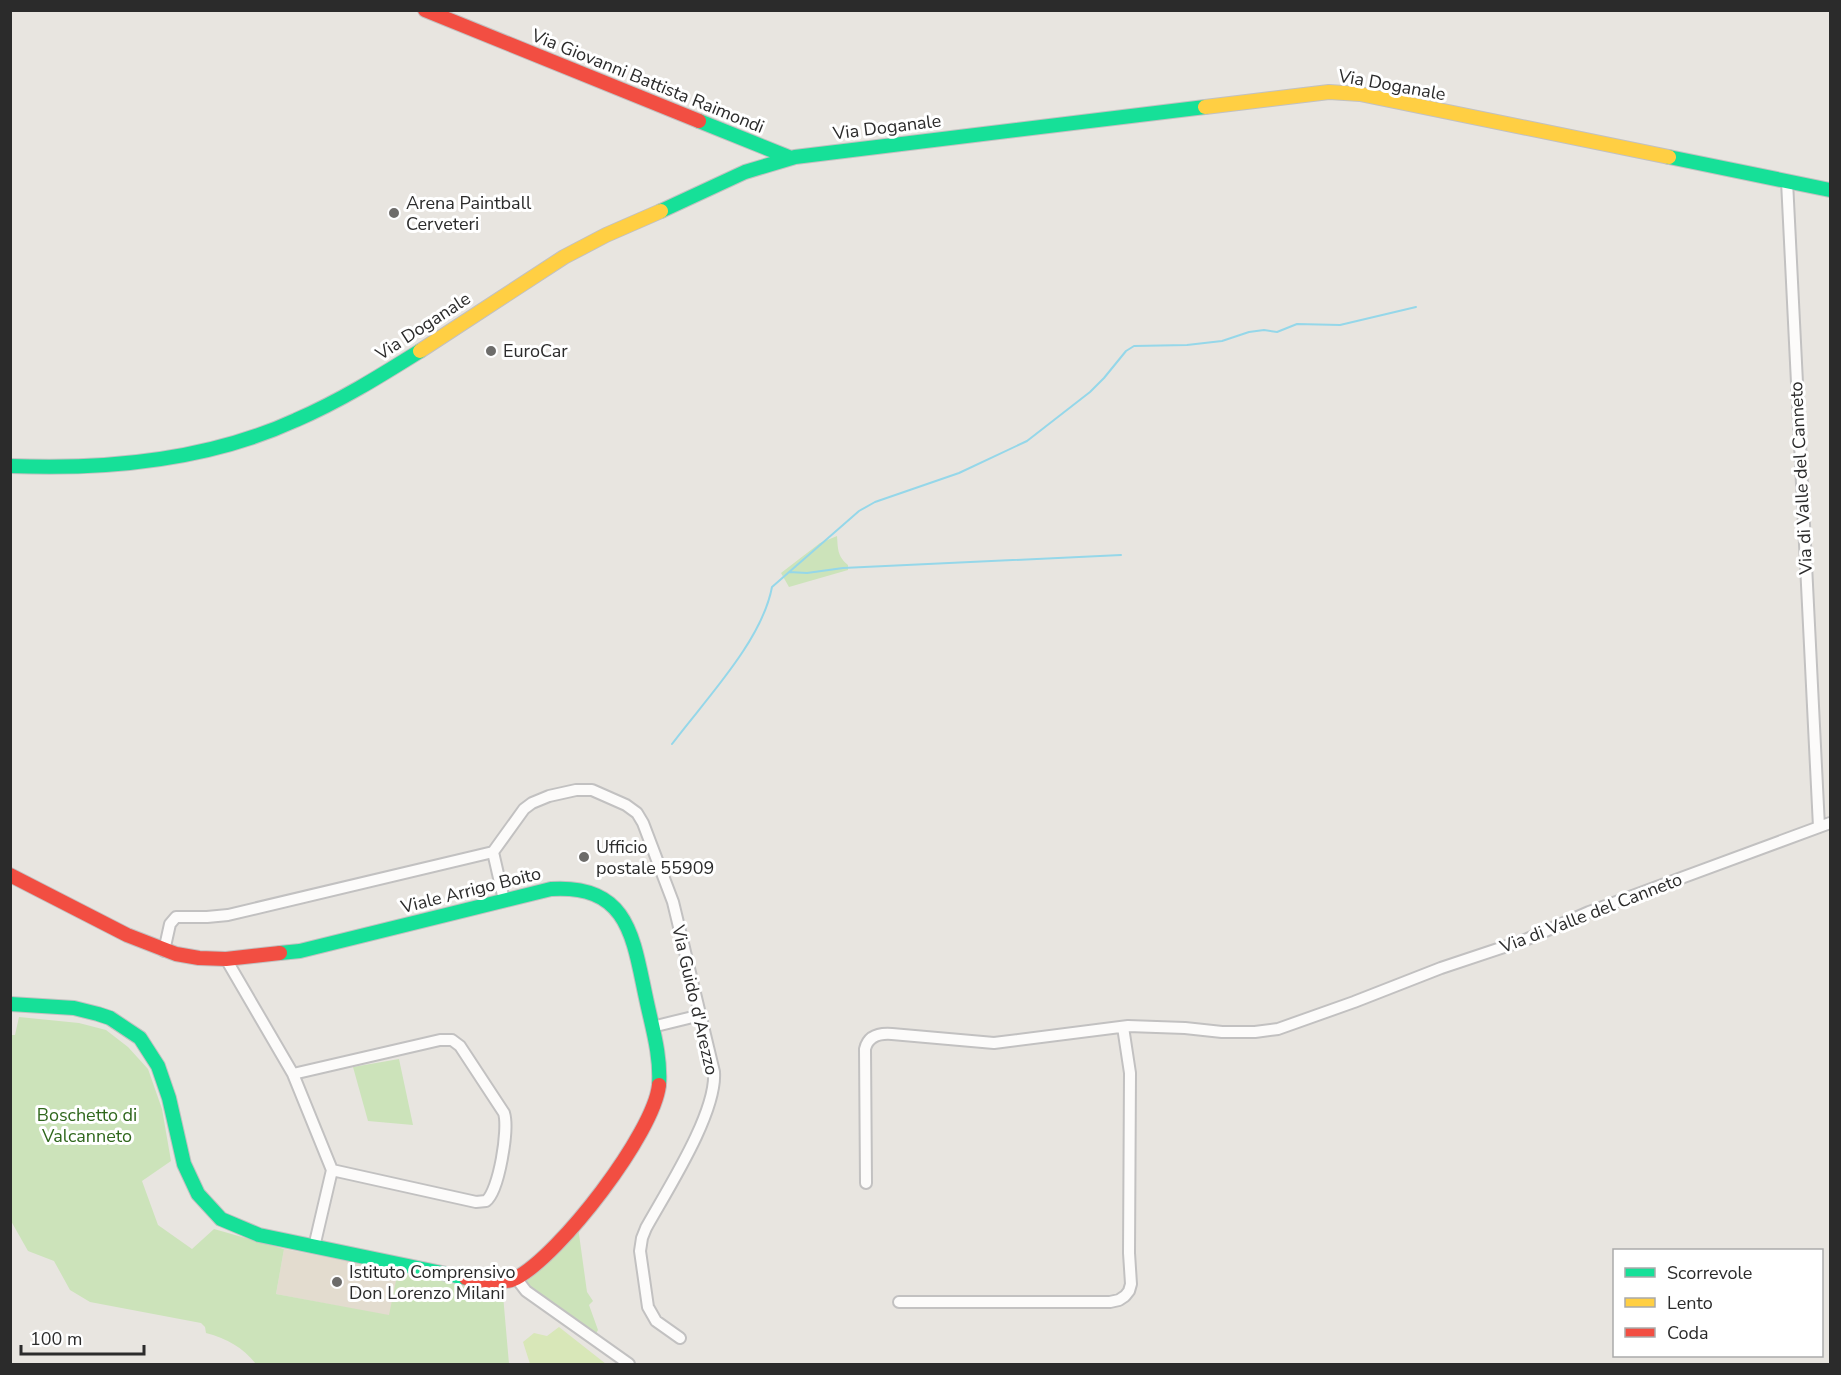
<svg xmlns="http://www.w3.org/2000/svg" width="1841" height="1375" viewBox="0 0 1841 1375" font-family="'Nunito Sans',sans-serif">
<style>
.education{fill:#e3dccf}
.green{fill:#cce3ba}
.pitch{fill:#d8e7b8}
.lines{fill:none;stroke-linecap:round;stroke-linejoin:round}
.stream{stroke:#95d7e9;stroke-width:2}
.street-casing{stroke:#c2c1c1;stroke-width:14}
.fast-casing{stroke:#c2c1c1;stroke-width:16}
.slow-casing{stroke:#c2c1c1;stroke-width:16}
.jam-casing{stroke:#c2c1c1;stroke-width:16}
.street{stroke:#fcfbfa;stroke-width:10}
.fast{stroke:#16e098;stroke-width:14}
.slow{stroke:#ffcf43;stroke-width:14}
.jam{stroke:#f24e42;stroke-width:14}
.poi-dot{fill:#6d6c6a;stroke:#fff;stroke-width:2}
.labels{text-anchor:middle;dominant-baseline:central;stroke-width:6;stroke-linejoin:round;paint-order:stroke}
.street-label{font-size:18px;fill:#2b2b2b;stroke:#fff}
.poi-label{font-size:18px;fill:#2b2b2b;stroke:#fff;text-anchor:start}
.park-label{font-size:18px;fill:#2f671c;stroke:#fff}
</style>
<rect width="100%" height="100%" fill="#e8e5e0"/>
<path class="education" d="M 284,1249 L 398,1271 L 390,1316 L 276,1294 Z"/>
<path class="green" d="M 837,536 C 838,548 837,556 848,565 L 848,570 L 789,587 L 781,573 L 820,543 Z
M 19,1017 L 79,1023 L 106,1030 L 128,1047 L 148,1069 L 162,1109 L 171,1161 L 142,1181 L 158,1225 L 192,1249 L 214,1229 L 284,1249 L 276,1294 L 389,1315 L 398,1271 L 503,1295 L 509,1364 L 256,1364 C 242,1347 228,1339 206,1333 L 205,1327 L 201,1323 L 90,1302 L 70,1290 L 54,1261 L 28,1251 L 11,1221 L 10,1035 L 15,1035 Z
M 399,1059 L 413,1125 L 368,1121 L 353,1067 Z
M 578,1227 L 587,1292 L 593,1301 L 589,1305 L 598,1330 L 595,1335 L 528,1288 L 524,1282 C 528,1274 536,1273 543,1267 C 557,1256 567,1242 578,1227 Z"/>
<path class="pitch" d="M 559,1327 L 606,1364 L 530,1364 L 523,1342 L 534,1333 L 547,1336 Z"/>
<g class="lines">
<path class="stream" d="M 789,572 L 807,573 L 843,568 L 1121,555
M 672,744 C 705,700 762,641 772,587 L 859,511 L 875,502 L 959,473 L 1027,441 L 1090,392 L 1104,378 L 1126,351 L 1134,346 L 1187,345 L 1222,341 L 1249,332 L 1264,330 L 1277,332 L 1297,324 L 1340,325 L 1416,307"/>
<defs>
<path id="street" d="M 1787,181 L 1819,827
M 493,852 L 504,900
M 164,951 L 170,924 L 176,917 L 207,917 L 228,915 L 493,852 L 524,809 L 532,803 L 549,796 L 576,790 L 592,790 L 626,805 L 637,813 L 643,823 L 673,902 L 714,1072 C 717,1113 667,1190 646,1228 L 642,1238 L 640,1251 L 648,1307 L 656,1321 L 680,1338
M 226,959 L 293,1074 L 332,1170 L 314,1247
M 652,1027 L 701,1015
M 293,1074 L 440,1040 L 452,1040 L 460,1046 L 504,1113 C 509,1129 499,1191 486,1201 L 476,1202 L 332,1170
M 866,1183 L 865,1049 C 868,1036 879,1033 892,1034 L 994,1043 L 1128,1026 L 1185,1028 L 1222,1032 L 1255,1032 L 1278,1029 L 1354,1002 L 1441,968 L 1525,940 L 1589,912 L 1830,823
M 516,1278 L 526,1291 L 629,1364
M 899,1302 L 1110,1302 L 1119,1300 L 1125,1296 L 1129,1291 L 1131,1284 L 1129,1253 L 1130,1073 L 1123,1027"/>
<path id="fast" d="M 699,121 L 791,158
M 1669,157 L 1830,190
M 661,211 L 745,172 L 795,157 L 1205,107
M 10,466 C 107,470 207,461 296,420 C 340,401 380,376 420,351
M 280,953 L 300,951 L 551,889 C 629,884 633,938 646,998 C 652,1027 661,1055 659,1085
M 10,1004 L 74,1008 L 98,1014 L 110,1018 L 140,1038 L 158,1066 L 169,1098 L 184,1164 L 198,1194 L 221,1219 L 259,1235 L 466,1278"/>
<path id="slow" d="M 1205,107 L 1329,92 L 1360,94 L 1669,157
M 420,351 L 564,257 L 606,235 L 661,211"/>
<path id="jam" d="M 425,10 L 699,121
M 10,875 L 127,935 L 176,954 L 199,958 L 226,959 L 280,953
M 466,1278 C 481,1281 503,1285 516,1278 C 560,1255 654,1133 659,1085"/>
</defs>
<use href="#street" class="street-casing"/>
<use href="#fast" class="fast-casing"/>
<use href="#slow" class="slow-casing"/>
<use href="#jam" class="jam-casing"/>
<use href="#street" class="street"/>
<use href="#fast" class="fast"/>
<use href="#slow" class="slow"/>
<use href="#jam" class="jam"/>
</g>
<g class="poi-dot">
<circle cx="394" cy="213" r="6"/>
<circle cx="491" cy="351" r="6"/>
<circle cx="584" cy="857" r="6"/>
<circle cx="337" cy="1282" r="6"/>
</g>
<g class="labels">
<g class="street-label">
<text transform="translate(648 81) rotate(22)">Via Giovanni Battista Raimondi</text>
<text transform="translate(1392 85) rotate(10)">Via Doganale</text>
<text transform="translate(887 127) rotate(-7)">Via Doganale</text>
<text transform="translate(423 326) rotate(-33)">Via Doganale</text>
<text transform="translate(1801 478) rotate(-93)">Via di Valle del Canneto</text>
<text transform="translate(471 890) rotate(-14)">Viale Arrigo Boito</text>
<text transform="translate(1591 913) rotate(-21)">Via di Valle del Canneto</text>
<text transform="translate(695 1000) rotate(77)">Via Guido d'Arezzo</text>
</g>
<g class="poi-label">
<text x="406" y="203">Arena Paintball<tspan x="406" dy="21">Cerveteri</tspan></text>
<text x="503" y="351">EuroCar</text>
<text x="596" y="847">Ufficio<tspan x="596" dy="21">postale 55909</tspan></text>
<text x="349" y="1272">Istituto Comprensivo<tspan x="349" dy="21">Don Lorenzo Milani</tspan></text>
</g>
<g class="park-label">
<text x="87" y="1115">Boschetto di<tspan x="87" dy="21">Valcanneto</tspan></text>
</g>
</g>
<rect width="1841" height="1375" fill="none" stroke="#2b2b2b" stroke-width="24"/>
<rect x="1613" y="1249" width="210" height="108" fill="#ffffff" stroke="#aaaaaa" stroke-width="1.5"/>
<rect x="1625" y="1268" width="30" height="9" fill="#16e098" stroke="#aaaaaa" stroke-width="1.5"/>
<text x="1667" y="1279" font-size="18" fill="#2b2b2b">Scorrevole</text>
<rect x="1625" y="1298" width="30" height="9" fill="#ffcf43" stroke="#aaaaaa" stroke-width="1.5"/>
<text x="1667" y="1309" font-size="18" fill="#2b2b2b">Lento</text>
<rect x="1625" y="1328" width="30" height="9" fill="#f24e42" stroke="#aaaaaa" stroke-width="1.5"/>
<text x="1667" y="1339" font-size="18" fill="#2b2b2b">Coda</text>
<path d="M21 1345v9h123v-9" fill="none" stroke="#2b2b2b" stroke-width="3"/>
<text x="30" y="1345" font-size="18" fill="#2b2b2b" stroke="#ffffff" stroke-width="4.5" paint-order="stroke">100 m</text>
</svg>
